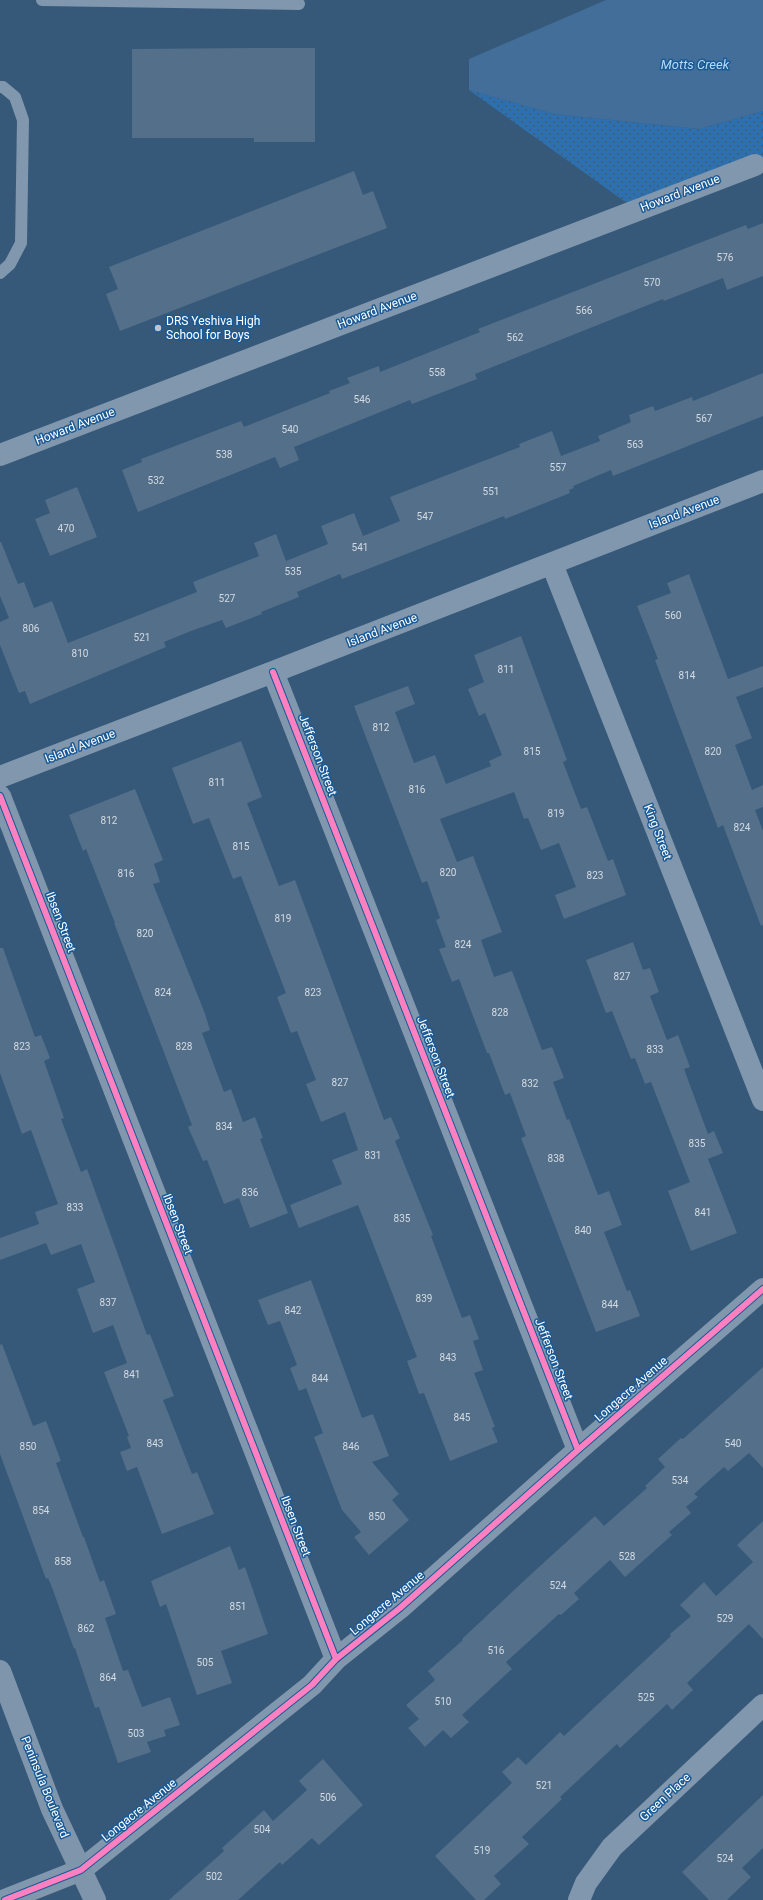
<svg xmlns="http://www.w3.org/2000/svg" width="763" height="1900" viewBox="0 0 763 1900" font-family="Roboto,sans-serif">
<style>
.grass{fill:url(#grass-dots)}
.water{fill:#426e99}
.building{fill:#536f89}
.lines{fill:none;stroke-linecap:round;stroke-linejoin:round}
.service{stroke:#8097ad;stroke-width:12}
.minor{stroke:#8097ad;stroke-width:22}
.primary{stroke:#7e95ab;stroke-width:22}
.cycleway-casing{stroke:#195a97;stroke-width:8}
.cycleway{stroke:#ff80c0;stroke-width:6}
.poi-dot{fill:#b9c5d0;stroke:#195a97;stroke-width:1.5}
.labels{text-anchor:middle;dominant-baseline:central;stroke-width:3;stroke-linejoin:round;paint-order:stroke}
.number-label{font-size:10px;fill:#d4dbe2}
.street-label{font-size:12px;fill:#fff;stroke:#195a97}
.poi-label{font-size:12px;fill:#fff;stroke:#195a97;text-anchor:start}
.water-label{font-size:13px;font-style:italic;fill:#b9daf7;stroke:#195a97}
</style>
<defs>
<pattern id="grass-dots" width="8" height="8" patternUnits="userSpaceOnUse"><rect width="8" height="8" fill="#2e70ae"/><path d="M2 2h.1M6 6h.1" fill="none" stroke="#405a73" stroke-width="1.8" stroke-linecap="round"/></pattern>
</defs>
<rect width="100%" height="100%" fill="#36597a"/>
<path class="grass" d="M 469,90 L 554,114 L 699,129 L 763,111 L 763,157 L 631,206 Z"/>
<path class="water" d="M 606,0 L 763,0 L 763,111 L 699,129 L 554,114 L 469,90 L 469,59 Z"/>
<path class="building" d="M 251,48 L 315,48 L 315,142 L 254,142 L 254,138 L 132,138 L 132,49 Z
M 354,171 L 363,195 L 373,191 L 387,228 L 120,331 L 106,294 L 118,289 L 109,267 Z
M 763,223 L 763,276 L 727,290 L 723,278 L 664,301 L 663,299 L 475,374 L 477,379 L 412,404 L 410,400 L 294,447 L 299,460 L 280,468 L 275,457 L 138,512 L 122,470 L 142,462 L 141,459 L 241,421 L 244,427 L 330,393 L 329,391 L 350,383 L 347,378 L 379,366 L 380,372 L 480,332 L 478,329 L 655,260 L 746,225 L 748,229 Z
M 763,373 L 763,416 L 613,476 L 611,470 L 573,486 L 574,488 L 569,490 L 570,493 L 505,519 L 504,516 L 342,579 L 340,574 L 297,592 L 299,597 L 261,612 L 262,614 L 226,628 L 222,620 L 191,631 L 164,642 L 166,647 L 30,704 L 25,691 L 19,693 L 0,645 L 0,622 L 9,618 L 0,596 L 0,542 L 1,542 L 18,584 L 24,582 L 34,608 L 52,601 L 68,643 L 197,592 L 193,582 L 259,556 L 254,543 L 276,534 L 286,561 L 328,544 L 321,526 L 354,513 L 363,536 L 400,521 L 390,497 L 520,447 L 519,444 L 552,431 L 561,456 L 600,441 L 598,436 L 631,422 L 629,415 L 653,406 L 655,411 L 692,397 L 693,401 Z
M 77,487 L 97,537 L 50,556 L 35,519 L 50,513 L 45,500 Z
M 689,574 L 728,679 L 763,666 L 763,687 L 736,697 L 752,738 L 735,745 L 752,790 L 763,785 L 763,807 L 755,810 L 763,831 L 763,925 L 761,926 L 723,825 L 718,828 L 655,660 L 658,659 L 637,606 L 671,593 L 667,583 Z
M 521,636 L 567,760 L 563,762 L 581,809 L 587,807 L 608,861 L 613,859 L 626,895 L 564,919 L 555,895 L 576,887 L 559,843 L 541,850 L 528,818 L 524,819 L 514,792 L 440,819 L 457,862 L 473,856 L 502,932 L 481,940 L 494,977 L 512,971 L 542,1050 L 552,1047 L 564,1078 L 553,1082 L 567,1120 L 569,1119 L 598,1195 L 609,1191 L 622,1225 L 604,1232 L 627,1291 L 630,1290 L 640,1316 L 596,1332 L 521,1138 L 526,1136 L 510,1093 L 505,1095 L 489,1053 L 487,1053 L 459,979 L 452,982 L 439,949 L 446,947 L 436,920 L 440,918 L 427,881 L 422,883 L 354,706 L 408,686 L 415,704 L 395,712 L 414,763 L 435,755 L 446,784 L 491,766 L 489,761 L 502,755 L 485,713 L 479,716 L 468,689 L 484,682 L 474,655 Z
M 241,741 L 262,797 L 247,803 L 279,886 L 295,880 L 384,1120 L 391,1117 L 400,1138 L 395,1141 L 433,1235 L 431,1236 L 462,1318 L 470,1315 L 479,1339 L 473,1341 L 483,1370 L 474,1373 L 495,1427 L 492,1428 L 498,1442 L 450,1461 L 424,1393 L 419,1394 L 407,1361 L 417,1357 L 358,1205 L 299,1228 L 290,1205 L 342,1184 L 332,1160 L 358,1150 L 345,1112 L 321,1122 L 306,1084 L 316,1080 L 297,1031 L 291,1033 L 277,997 L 286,993 L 241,876 L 233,879 L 209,818 L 193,824 L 172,768 Z
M 135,789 L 163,860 L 154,864 L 160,882 L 153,884 L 204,1011 L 210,1030 L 202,1033 L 224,1092 L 231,1089 L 243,1122 L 255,1117 L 263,1138 L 260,1139 L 288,1213 L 250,1228 L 239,1198 L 224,1204 L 207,1160 L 203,1161 L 188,1127 L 192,1125 L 114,923 L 115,923 L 86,849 L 83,851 L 69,815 Z
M 633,942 L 643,970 L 650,968 L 659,992 L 650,996 L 667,1040 L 678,1035 L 690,1067 L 684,1069 L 708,1134 L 714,1131 L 723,1153 L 708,1159 L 737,1233 L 691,1251 L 668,1191 L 690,1182 L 651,1082 L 645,1084 L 635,1058 L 631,1059 L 612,1011 L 606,1013 L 586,960 Z
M 0,948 L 3,948 L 35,1037 L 41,1035 L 50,1058 L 44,1061 L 64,1118 L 61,1119 L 81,1172 L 87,1169 L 147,1335 L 150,1334 L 174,1396 L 163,1400 L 192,1474 L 197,1472 L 214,1514 L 162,1534 L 137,1467 L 127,1471 L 120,1452 L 131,1448 L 127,1437 L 129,1436 L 104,1372 L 127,1363 L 113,1325 L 93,1333 L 77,1289 L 95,1282 L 81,1244 L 51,1255 L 46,1243 L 0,1260 L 0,1238 L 39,1224 L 35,1212 L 58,1204 L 31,1130 L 22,1134 L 0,1073 Z
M 311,1280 L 362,1418 L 373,1414 L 389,1456 L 372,1462 L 399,1494 L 392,1500 L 409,1520 L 369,1555 L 354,1537 L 361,1532 L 342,1510 L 314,1437 L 323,1433 L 306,1388 L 299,1391 L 290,1368 L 297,1365 L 280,1321 L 268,1325 L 258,1300 Z
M 2,1344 L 33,1426 L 46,1421 L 61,1461 L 56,1463 L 83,1537 L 84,1537 L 100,1582 L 104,1580 L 116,1614 L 105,1618 L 123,1671 L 128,1670 L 142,1707 L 170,1697 L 180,1725 L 164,1730 L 166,1736 L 147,1742 L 151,1752 L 118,1763 L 99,1707 L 95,1708 L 75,1648 L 74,1649 L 53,1590 L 48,1578 L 46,1579 L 0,1454 L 0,1345 Z
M 763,1367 L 763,1468 L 749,1453 L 728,1471 L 724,1467 L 694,1494 L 698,1497 L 686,1507 L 691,1513 L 669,1532 L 672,1535 L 625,1577 L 610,1560 L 574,1593 L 579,1599 L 561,1615 L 559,1614 L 506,1662 L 512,1669 L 462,1715 L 469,1722 L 451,1738 L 443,1730 L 425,1747 L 408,1728 L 419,1719 L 406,1705 L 435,1680 L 428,1671 L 463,1640 L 462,1639 L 527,1578 L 595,1516 L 604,1526 L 647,1488 L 645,1486 L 665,1467 L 658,1459 L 681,1438 L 683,1439 Z
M 763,1521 L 763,1639 L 749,1624 L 687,1683 L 693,1690 L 672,1710 L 667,1704 L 620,1748 L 617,1744 L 560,1797 L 562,1799 L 522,1837 L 529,1844 L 494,1876 L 501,1884 L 484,1900 L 476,1900 L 435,1856 L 512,1783 L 502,1772 L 518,1757 L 526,1765 L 560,1732 L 564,1736 L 671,1636 L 670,1634 L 691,1616 L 680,1605 L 704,1582 L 716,1596 L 753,1562 L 737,1545 Z
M 230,1546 L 239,1570 L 245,1567 L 268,1634 L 221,1651 L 232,1683 L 197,1695 L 166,1604 L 160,1607 L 151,1581 Z
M 323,1759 L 363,1805 L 319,1845 L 312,1838 L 282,1865 L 280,1862 L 238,1900 L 169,1900 L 224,1851 L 222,1848 L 264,1810 L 273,1821 L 307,1790 L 299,1781 Z
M 763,1795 L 763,1848 L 742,1868 L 751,1877 L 727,1900 L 709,1900 L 682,1872 Z"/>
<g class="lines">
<path class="service" d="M 42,0 L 299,4
M 0,87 L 3,87 L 15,97 L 23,120 L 21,243 L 10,264 L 0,273"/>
<path class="minor" d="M 0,455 L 755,165
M 552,564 L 763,1100
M 273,672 L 578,1450
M 0,777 L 273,672 L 763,481
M 0,796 L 336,1659
M 5,1900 L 81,1870 L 312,1685 L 336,1659 L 400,1608 L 578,1450 L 763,1289
M 579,1900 L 586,1883 L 612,1847 L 763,1705"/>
<path class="primary" d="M 0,1671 L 52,1809 L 95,1900"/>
<defs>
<path id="cycleway" d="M 273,672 L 578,1450
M 0,796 L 336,1659
M 5,1900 L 81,1870 L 312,1685 L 336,1659 L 400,1608 L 578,1450 L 763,1289"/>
</defs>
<use href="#cycleway" class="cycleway-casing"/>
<use href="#cycleway" class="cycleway"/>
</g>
<circle class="poi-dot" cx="158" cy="328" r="4"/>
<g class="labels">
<g class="number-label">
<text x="725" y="257">576</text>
<text x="652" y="282">570</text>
<text x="584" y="310">566</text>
<text x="515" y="337">562</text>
<text x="437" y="372">558</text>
<text x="362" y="399">546</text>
<text x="704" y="418">567</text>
<text x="290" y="429">540</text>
<text x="635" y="444">563</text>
<text x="224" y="454">538</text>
<text x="558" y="467">557</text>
<text x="156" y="480">532</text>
<text x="491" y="491">551</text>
<text x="425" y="516">547</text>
<text x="66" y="528">470</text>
<text x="360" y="547">541</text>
<text x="293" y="571">535</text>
<text x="227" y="598">527</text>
<text x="673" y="615">560</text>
<text x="31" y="628">806</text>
<text x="142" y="637">521</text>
<text x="80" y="653">810</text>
<text x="506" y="669">811</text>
<text x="687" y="675">814</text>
<text x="381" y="727">812</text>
<text x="532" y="751">815</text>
<text x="713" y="751">820</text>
<text x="217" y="782">811</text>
<text x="417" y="789">816</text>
<text x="556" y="813">819</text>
<text x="109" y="820">812</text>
<text x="742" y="827">824</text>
<text x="241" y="846">815</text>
<text x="448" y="872">820</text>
<text x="126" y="873">816</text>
<text x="595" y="875">823</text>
<text x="283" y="918">819</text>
<text x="145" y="933">820</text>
<text x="463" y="944">824</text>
<text x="622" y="976">827</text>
<text x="163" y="992">824</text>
<text x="313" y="992">823</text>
<text x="500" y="1012">828</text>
<text x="22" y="1046">823</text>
<text x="184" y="1046">828</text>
<text x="655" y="1049">833</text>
<text x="340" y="1082">827</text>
<text x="530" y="1083">832</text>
<text x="224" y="1126">834</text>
<text x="697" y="1143">835</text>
<text x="373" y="1155">831</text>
<text x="556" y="1158">838</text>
<text x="250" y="1192">836</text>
<text x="75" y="1207">833</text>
<text x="703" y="1212">841</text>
<text x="402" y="1218">835</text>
<text x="583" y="1230">840</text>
<text x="424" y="1298">839</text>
<text x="108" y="1302">837</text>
<text x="610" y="1304">844</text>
<text x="293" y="1310">842</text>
<text x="448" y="1357">843</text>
<text x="132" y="1374">841</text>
<text x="320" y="1378">844</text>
<text x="462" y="1417">845</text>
<text x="155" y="1443">843</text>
<text x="733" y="1443">540</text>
<text x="28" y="1446">850</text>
<text x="351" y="1446">846</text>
<text x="680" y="1480">534</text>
<text x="41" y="1510">854</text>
<text x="377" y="1516">850</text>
<text x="627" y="1556">528</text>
<text x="63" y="1561">858</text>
<text x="558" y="1585">524</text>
<text x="238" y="1606">851</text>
<text x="725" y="1618">529</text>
<text x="86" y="1628">862</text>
<text x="496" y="1650">516</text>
<text x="205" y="1662">505</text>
<text x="108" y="1677">864</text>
<text x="646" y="1697">525</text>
<text x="443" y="1701">510</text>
<text x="136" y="1733">503</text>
<text x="544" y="1785">521</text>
<text x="328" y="1797">506</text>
<text x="262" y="1829">504</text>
<text x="482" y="1850">519</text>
<text x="725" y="1858">524</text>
<text x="214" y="1876">502</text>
</g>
<g class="street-label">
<text transform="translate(680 193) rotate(-21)">Howard Avenue</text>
<text transform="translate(377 310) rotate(-21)">Howard Avenue</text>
<text transform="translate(75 426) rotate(-21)">Howard Avenue</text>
<text transform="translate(684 512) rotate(-21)">Island Avenue</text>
<text transform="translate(382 630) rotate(-21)">Island Avenue</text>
<text transform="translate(80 746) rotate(-21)">Island Avenue</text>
<text transform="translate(318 755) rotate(69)">Jefferson Street</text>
<text transform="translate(658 832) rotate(69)">King Street</text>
<text transform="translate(61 922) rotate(69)">Ibsen Street</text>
<text transform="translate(436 1057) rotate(69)">Jefferson Street</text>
<text transform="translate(178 1224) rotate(69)">Ibsen Street</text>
<text transform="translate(554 1359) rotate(69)">Jefferson Street</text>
<text transform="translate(631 1389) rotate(-41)">Longacre Avenue</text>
<text transform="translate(296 1526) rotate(69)">Ibsen Street</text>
<text transform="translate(387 1603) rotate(-40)">Longacre Avenue</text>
<text transform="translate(45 1787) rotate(68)">Peninsula Boulevard</text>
<text transform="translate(665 1797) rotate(-43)">Green Place</text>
<text transform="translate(139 1810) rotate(-39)">Longacre Avenue</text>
</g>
<g class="poi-label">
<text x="166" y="321">DRS Yeshiva High<tspan x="166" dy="14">School for Boys</tspan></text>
</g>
<g class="water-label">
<text x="695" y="64">Motts Creek</text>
</g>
</g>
</svg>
